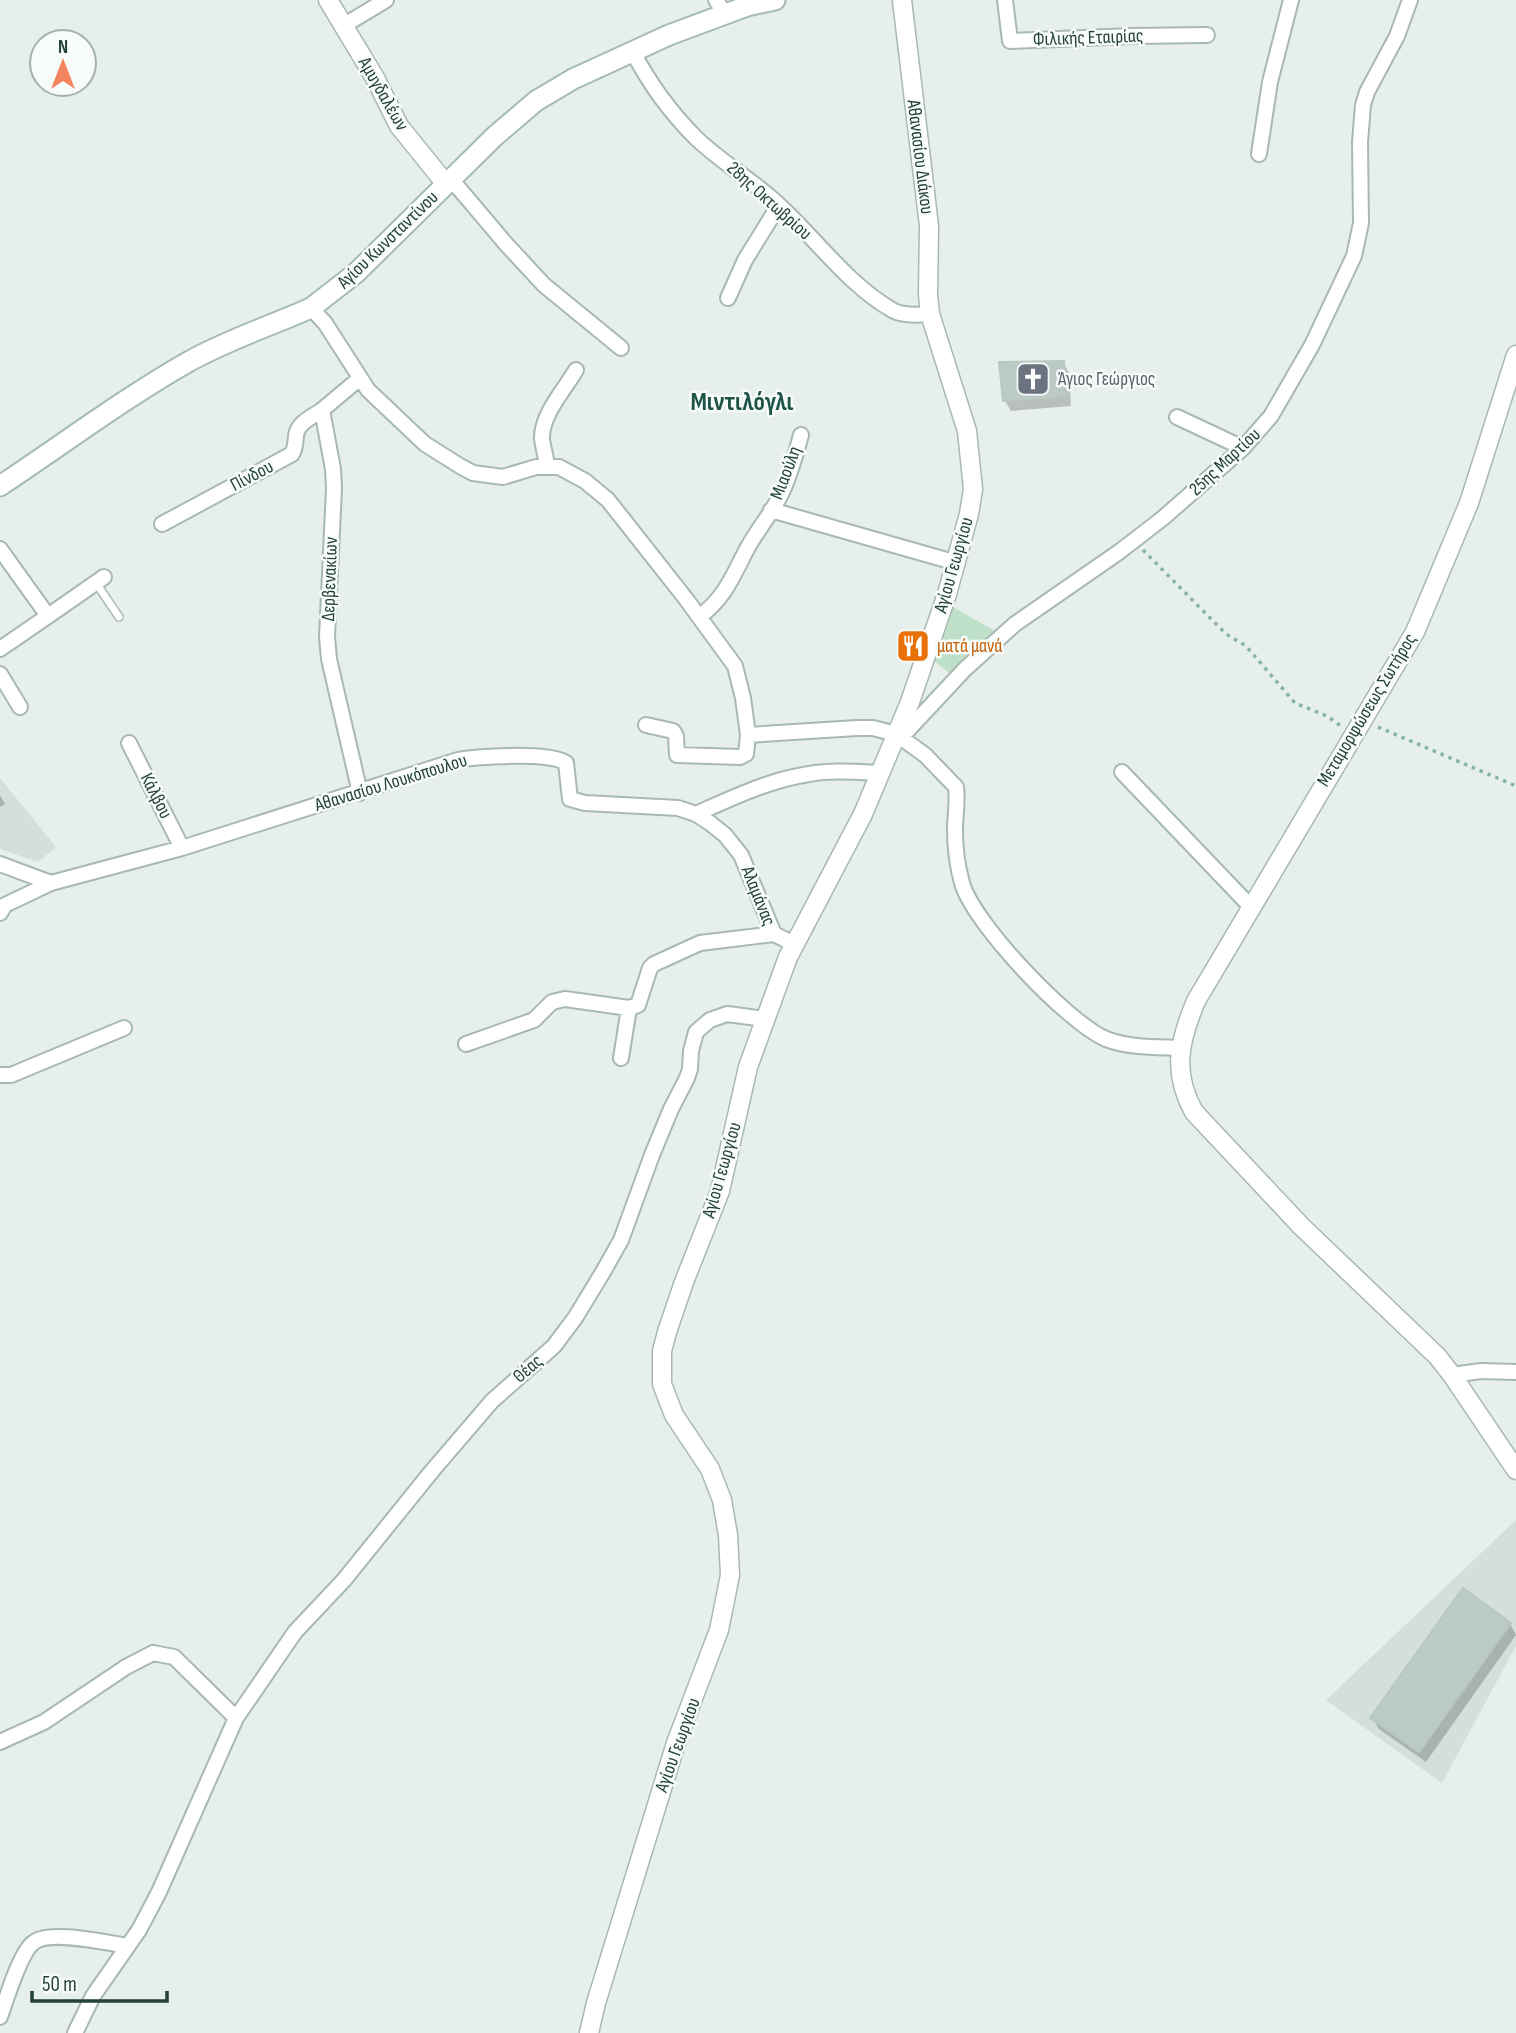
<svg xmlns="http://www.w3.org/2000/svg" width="1516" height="2033" viewBox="0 0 1516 2033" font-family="'Sofia Sans Condensed',sans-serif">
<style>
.built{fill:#d4dfda}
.green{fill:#bfe0c8}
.shadow{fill:#0003}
.building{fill:#bbcac4;stroke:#b8c9c2;stroke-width:2}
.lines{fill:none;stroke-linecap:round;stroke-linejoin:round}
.service-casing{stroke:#a8b8b2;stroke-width:10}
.minor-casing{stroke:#a8b8b2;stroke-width:18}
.tertiary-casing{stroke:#a8b8b2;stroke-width:21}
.secondary-casing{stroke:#a4bbb3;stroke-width:23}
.path{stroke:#86b3a5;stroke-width:3.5;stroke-dasharray:3.5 5;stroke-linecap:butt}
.service{stroke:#fff;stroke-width:7}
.minor{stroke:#fff;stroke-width:14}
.tertiary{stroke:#fff;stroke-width:18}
.secondary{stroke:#fff;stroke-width:19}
.labels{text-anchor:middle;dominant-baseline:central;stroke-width:5;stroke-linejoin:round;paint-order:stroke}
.street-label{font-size:19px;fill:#24423a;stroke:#f7fbf9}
.worship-label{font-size:19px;fill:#5b616d;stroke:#f7fbf9;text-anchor:start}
.food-label{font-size:19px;fill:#c56008;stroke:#f7fbf9;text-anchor:start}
.district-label{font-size:26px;font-weight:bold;fill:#1f5548;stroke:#f7fbf9}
</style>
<rect width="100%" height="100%" fill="#e6efeb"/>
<path class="built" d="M 0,778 L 56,847 L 38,862 L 0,849 Z
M 1516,1520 L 1516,1646 L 1442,1783 L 1326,1700 Z"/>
<path class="green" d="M 951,606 L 997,632 L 953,676 L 933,660 Z"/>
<path class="shadow" d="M 1063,362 L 1069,373 L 1071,406 L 1011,411 L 1005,401 Z
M 0,795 L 5,804 L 0,807 Z
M 1510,1624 L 1516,1635 L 1426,1762 L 1379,1729 L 1372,1718 Z"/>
<path class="building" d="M 1064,361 L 1065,396 L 1003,401 L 999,362 Z
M 1463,1588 L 1511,1623 L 1419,1752 L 1370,1718 Z"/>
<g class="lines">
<defs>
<path id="service" d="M 96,583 L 119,617"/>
<path id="minor" d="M 716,0 L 725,14
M 1005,0 L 1010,41 L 1132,36 L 1207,35
M 343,26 L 386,0
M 633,52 C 649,83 671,113 696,138 C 722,163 754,181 780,206 C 818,241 848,285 894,311 C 904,316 919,315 930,314
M 1259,154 L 1270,82 L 1291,0
M 451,179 L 506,244 L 544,285 L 621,348
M 728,298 L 745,260 L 779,205
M 311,308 L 325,323 L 368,390 L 425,444 L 460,466 L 473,473 L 503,477 L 536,467 L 559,467 L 585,481 L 608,500 L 686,599 L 735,666 L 743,698 L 748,735
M 359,379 L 322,410 L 333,469 L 334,488 L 327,637 L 329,659 L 360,793
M 1177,417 L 1243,448
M 547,466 C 546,457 543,447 542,439 C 541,415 565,389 576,370
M 771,510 L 957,563
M 162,524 L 292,454 C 296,447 295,444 296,436 C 297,423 312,417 322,410
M 0,549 L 48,616 L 0,649
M 48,616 L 104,577
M 699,617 C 726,597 733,575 748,547 C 758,529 771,514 780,496 C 790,477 795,456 801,435
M 0,674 L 20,707
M 646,725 L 673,731 L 676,736 L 677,755 L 740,757 L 746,754 L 748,735 L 857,728 L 873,728 L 896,734 L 925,755 L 956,787 C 958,801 955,815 955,830 C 955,848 957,865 962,883 C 973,923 1068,1023 1106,1039 C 1129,1048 1156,1047 1180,1048
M 896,734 L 907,731 L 965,669 L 1015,624 L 1119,552 L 1163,518 L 1243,448 L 1271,416 L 1312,345 L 1354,256 L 1361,223 L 1360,142 L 1363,105 L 1367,92 L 1397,36 L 1410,0
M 129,743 L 182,848
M 1122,772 L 1251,907
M 696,814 C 732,798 769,780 809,774 C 832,770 856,772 880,773
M 0,864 L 51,883
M 0,913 L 5,905 L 51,883 L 182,848 L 458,760 C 479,756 550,752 566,763 L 570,799 L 585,803 L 678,808 L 696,814 L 710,823 L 725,835 L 741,855 L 774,934 L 794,944
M 466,1044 L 534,1020 L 552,1002 L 565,999 L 629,1008
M 621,1058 L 629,1008 L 638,1005 L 650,968 L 654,964 L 700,943 L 774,934
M 0,1075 L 11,1075 L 124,1028
M 1452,1375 L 1481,1371 L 1516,1372
M 0,1742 L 44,1722 L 126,1667 L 153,1653 L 174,1657 L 236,1718
M 0,2017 C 6,2000 20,1953 33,1943 C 48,1929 107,1943 128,1946
M 75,2033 L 93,1996 L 139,1930 L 159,1892 L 236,1718 L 295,1632 L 344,1580 L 432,1471 L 492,1401 L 554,1346 L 575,1318 L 603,1272 L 621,1240 L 652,1155 L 671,1109 L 687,1078 L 690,1069 L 691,1051 L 696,1032 L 710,1020 L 727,1014 L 765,1019"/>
<path id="tertiary" d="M 328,0 L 375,78 L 399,126 L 446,184
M 1516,355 L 1469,503 L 1415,632 L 1196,1001 C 1179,1041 1172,1073 1194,1112 L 1301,1226 L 1437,1356 L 1452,1375 L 1516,1470
M 589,2033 L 596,2003 L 676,1743 L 719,1630 L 730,1575 L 728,1535 L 722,1500 L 710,1469 L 674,1415 L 662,1384 L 662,1351 L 667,1332 L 684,1282 L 720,1191 L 748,1067 L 788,957 L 863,814 L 910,702 L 947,594 L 969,514 L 973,489 L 967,431 L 930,314 L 928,295 L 929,226 L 902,0"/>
<path id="secondary" d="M 0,486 C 62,445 123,399 188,362 C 227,340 270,326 311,308 L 356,273 L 495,136 L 536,101 L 573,79 L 669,35 L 747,6 L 775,0"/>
</defs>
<use href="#service" class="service-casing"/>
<use href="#minor" class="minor-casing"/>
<use href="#tertiary" class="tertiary-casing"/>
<use href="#secondary" class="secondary-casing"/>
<path class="path" d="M 1143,550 L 1226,634 L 1246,646 L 1295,703 L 1327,716 L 1341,726
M 1378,727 L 1516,786"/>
<use href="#service" class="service"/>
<use href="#minor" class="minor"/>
<use href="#tertiary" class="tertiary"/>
<use href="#secondary" class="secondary"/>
</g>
<defs>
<symbol id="church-square" viewBox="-11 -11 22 22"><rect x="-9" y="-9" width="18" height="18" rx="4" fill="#6b7280" stroke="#f7fbf9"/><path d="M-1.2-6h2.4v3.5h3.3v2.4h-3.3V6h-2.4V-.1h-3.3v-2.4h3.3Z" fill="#fff"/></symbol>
<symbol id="restaurant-square" viewBox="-11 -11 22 22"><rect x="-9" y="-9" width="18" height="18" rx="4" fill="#e8710a" stroke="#f7fbf9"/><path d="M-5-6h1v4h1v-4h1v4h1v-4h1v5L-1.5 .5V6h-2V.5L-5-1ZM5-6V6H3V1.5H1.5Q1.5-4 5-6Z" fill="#fff"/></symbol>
</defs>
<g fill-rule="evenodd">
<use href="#church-square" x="1014" y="360" width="38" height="38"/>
<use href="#restaurant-square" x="894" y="627" width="38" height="38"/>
</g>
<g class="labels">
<g class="street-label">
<text transform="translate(1088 38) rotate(-2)">Φιλικής Εταιρίας</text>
<text transform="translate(383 94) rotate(60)">Αμυγδαλέων</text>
<text transform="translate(920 157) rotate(83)">Αθανασίου Διάκου</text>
<text transform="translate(769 201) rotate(42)">28ης Οκτωβρίου</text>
<text transform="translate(388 240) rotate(-44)">Αγίου Κωνσταντίνου</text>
<text transform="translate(1225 462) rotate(-43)">25ης Μαρτίου</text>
<text transform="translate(786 473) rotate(-69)">Μιαούλη</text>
<text transform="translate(252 476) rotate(-28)">Πίνδου</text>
<text transform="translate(954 565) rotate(-74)">Αγίου Γεωργίου</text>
<text transform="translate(330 579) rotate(-88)">Δερβενακίων</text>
<text transform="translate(1367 710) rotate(-59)">Μεταμορφώσεως Σωτήρος</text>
<text transform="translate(391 783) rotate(-17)">Αθανασίου Λουκόπουλου</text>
<text transform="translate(156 796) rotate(63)">Κάλβου</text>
<text transform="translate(758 896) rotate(68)">Αλαμάνας</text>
<text transform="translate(722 1170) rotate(-74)">Αγίου Γεωργίου</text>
<text transform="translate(528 1369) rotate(-41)">Θέας</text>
<text transform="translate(678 1745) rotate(-70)">Αγίου Γεωργίου</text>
</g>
<g class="worship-label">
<text x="1058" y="379">Άγιος Γεώργιος</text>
</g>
<g class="food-label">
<text x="937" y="646">ματά μανά</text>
</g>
<g class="district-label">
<text x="742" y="402">Μιντιλόγλι</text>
</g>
</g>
<g transform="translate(63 63)"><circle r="33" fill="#f7fbf9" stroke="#a3b1ad" stroke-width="2"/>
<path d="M0-5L12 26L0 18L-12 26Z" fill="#f4845f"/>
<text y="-10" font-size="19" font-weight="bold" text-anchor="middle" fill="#24423a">N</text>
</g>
<path d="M32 1991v10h135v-10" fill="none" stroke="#24423a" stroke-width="3.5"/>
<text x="42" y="1991" font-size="21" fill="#24423a" stroke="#f7fbf9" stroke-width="5" paint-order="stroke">50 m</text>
</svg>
